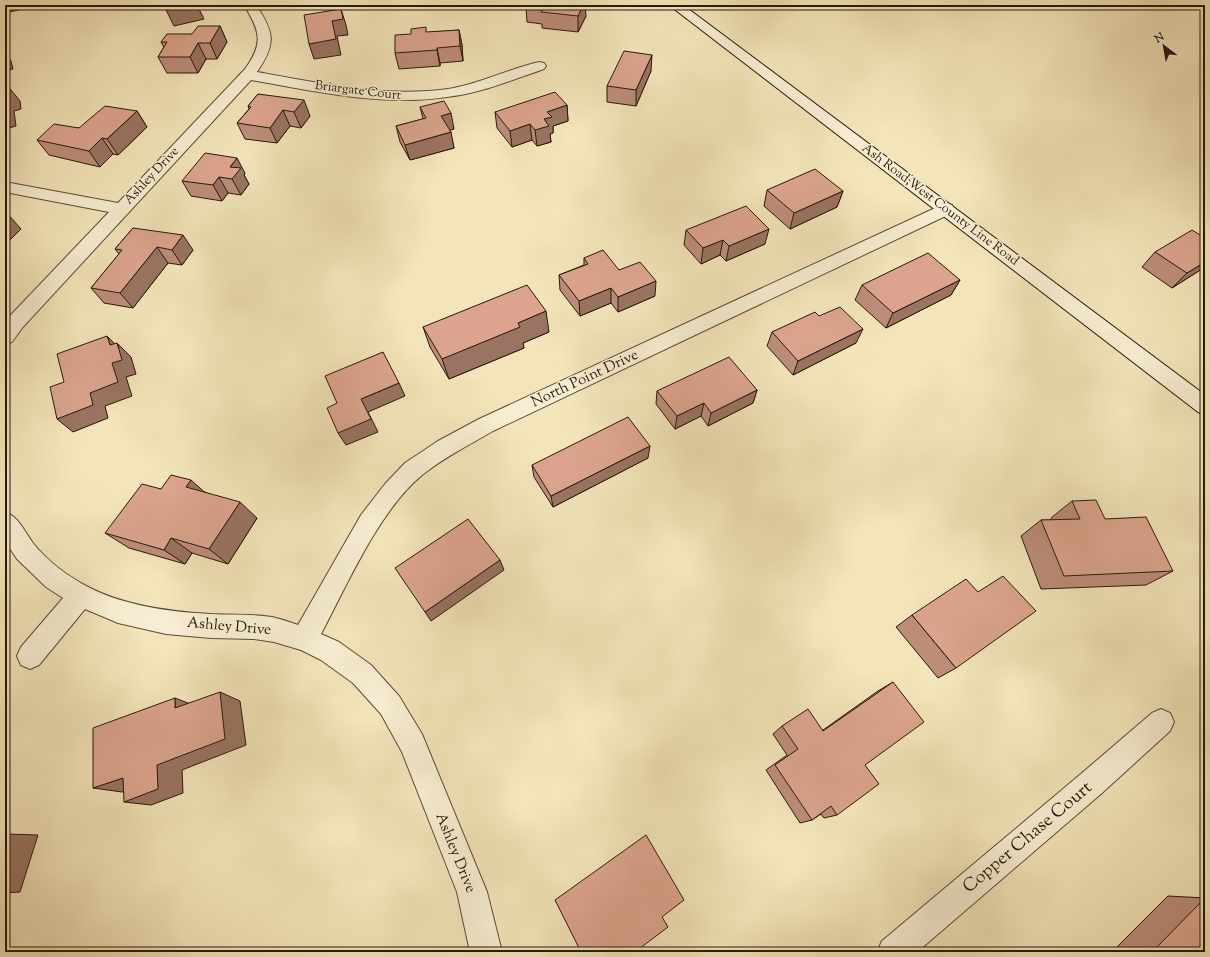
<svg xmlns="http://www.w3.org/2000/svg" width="1210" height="957" viewBox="0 0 1210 957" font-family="'Sorts Mill Goudy',serif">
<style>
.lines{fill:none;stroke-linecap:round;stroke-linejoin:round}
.minor-casing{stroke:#594c36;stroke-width:2}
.secondary-casing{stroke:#26190b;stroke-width:2}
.minor{fill:#f7edd2;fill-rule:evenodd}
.secondary{fill:#f7edd2;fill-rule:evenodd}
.wall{fill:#bd8d7a;stroke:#26190b}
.shaded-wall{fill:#9a7363;stroke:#26190b}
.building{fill:#dca48e;stroke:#26190b}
.labels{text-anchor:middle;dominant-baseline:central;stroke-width:3;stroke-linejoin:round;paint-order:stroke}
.far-street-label{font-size:13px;fill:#26190b;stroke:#f7edd2}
.street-label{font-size:15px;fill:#26190b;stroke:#f7edd2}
.near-street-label{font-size:18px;fill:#26190b;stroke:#f7edd2}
</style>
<rect width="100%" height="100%" fill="#f3e4b9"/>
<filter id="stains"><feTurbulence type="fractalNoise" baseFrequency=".005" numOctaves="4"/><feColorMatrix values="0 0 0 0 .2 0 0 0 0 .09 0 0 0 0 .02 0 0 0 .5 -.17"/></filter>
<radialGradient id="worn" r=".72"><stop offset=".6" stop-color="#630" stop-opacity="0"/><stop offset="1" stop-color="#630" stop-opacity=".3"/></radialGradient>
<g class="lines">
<defs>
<path id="minor" d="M 244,5 L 256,5 C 275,33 276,44 257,72 C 320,83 384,98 448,89 C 480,84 508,69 539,62 L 544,63 L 546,66 L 544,69 C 512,80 481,93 447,97 C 381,107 315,91 251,80 L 22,328 L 12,342 L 5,344 L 5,322 L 8,318 L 109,212 L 5,192 L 5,182 L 118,203 L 245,69 C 264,43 260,31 244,5 Z
M 946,203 L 952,205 L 954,209 L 952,213 L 493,431 C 469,445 443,458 421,476 C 379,511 347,585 321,634 L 339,642 L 371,665 L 399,696 L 422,734 L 487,892 L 502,952 L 470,952 L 457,892 L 402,752 L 381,714 L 353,683 L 321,660 L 301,650 L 274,642 L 254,639 L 211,638 L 166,634 L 118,623 L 85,609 L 39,665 L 30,669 L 21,665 L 17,656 L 21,647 L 63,598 L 46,587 L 17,559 L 5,541 L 5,512 C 19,517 24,531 33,543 C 47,561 69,577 90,588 C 126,606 171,612 211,614 C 231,615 252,614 272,617 C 281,619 290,622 298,625 L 361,515 L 385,484 L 405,463 L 438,441 L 479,419 Z
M 1161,709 L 1170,713 L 1174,722 L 1170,731 L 1102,793 L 917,952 L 877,952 L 882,941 L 1082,773 L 1152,713 Z"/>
<path id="secondary" d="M 669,5 L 683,5 L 1205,395 L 1205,414 L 1198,412 Z"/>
</defs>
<use href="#minor" class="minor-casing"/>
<use href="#secondary" class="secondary-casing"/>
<use href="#minor" class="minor"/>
<use href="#secondary" class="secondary"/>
</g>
<path class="wall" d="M 527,5 L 586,16 L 578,32 L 542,28 L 542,24 L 527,22 L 526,7 Z
M 220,26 L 227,42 L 217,59 L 206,59 L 198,73 L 167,73 L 158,57 L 164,47 L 161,42 L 192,34 Z
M 459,30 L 462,45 L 463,61 L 440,63 L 440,66 L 399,69 L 395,53 L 411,34 Z
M 651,71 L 636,106 L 607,102 L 607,86 Z
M 258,94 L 310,116 L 301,128 L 290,126 L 277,143 L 245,139 L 237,123 L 249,109 L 248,106 Z
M 567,105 L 568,121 L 553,126 L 553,133 L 550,134 L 551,142 L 537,146 L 532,140 L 512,147 L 497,128 L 495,112 Z
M 420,107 L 454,129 L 450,130 L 454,148 L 410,160 L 400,142 L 396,126 L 423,119 Z
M 137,111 L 147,127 L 118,155 L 113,154 L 100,167 L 49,155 L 37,140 L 79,128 Z
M 245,173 L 244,175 L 249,184 L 241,195 L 228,193 L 222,201 L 191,196 L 182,181 Z
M 767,190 L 843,191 L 837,207 L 790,229 L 764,206 Z
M 133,228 L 193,250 L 182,265 L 168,263 L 133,308 L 104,303 L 91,288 L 119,254 L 115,249 Z
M 686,230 L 765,244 L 726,261 L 720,255 L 701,264 L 684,245 Z
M 1155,252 L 1205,267 L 1172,288 L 1142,267 Z
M 584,258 L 619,270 L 655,296 L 618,312 L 611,303 L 580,316 L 560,290 L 559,275 L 584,265 Z
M 960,280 L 951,295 L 886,328 L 855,300 L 862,285 Z
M 819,316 L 856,343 L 793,375 L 767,346 L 772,332 Z
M 423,327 L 549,332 L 523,343 L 524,348 L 449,379 L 430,347 Z
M 757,390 L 753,403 L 708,426 L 701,416 L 675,429 L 656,404 L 657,391 Z
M 648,458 L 553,507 L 534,477 L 532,465 Z
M 161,489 L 205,492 L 257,518 L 228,564 L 192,553 L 185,564 L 129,548 L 105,533 Z
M 1072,501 L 1173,571 L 1146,585 L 1041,589 L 1021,536 L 1041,520 L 1052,520 L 1051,518 Z
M 912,615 L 956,668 L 938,678 L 896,627 Z
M 893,682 L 865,765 L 837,815 L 824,818 L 821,814 L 812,820 L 800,823 L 766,770 L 787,755 L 773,734 L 782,726 L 823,730 L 878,691 Z
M 1168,896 L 1205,898 L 1205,952 L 1112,952 Z"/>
<path class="shaded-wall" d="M 5,5 L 25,5 L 27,8 L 5,13 Z
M 188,5 L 197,5 L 204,19 L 174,26 L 166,10 Z
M 583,5 L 585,5 L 586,16 L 578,32 L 578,16 Z
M 341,9 L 346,25 L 348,35 L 337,36 L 341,55 L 314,59 L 309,44 L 332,21 Z
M 220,26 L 227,42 L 217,59 L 210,43 Z
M 459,30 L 462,45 L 463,61 L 460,46 Z
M 198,43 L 206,59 L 198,73 L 190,57 Z
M 437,48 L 440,63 L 440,66 L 437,50 Z
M 5,53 L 11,61 L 13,69 L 5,71 Z
M 652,55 L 651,71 L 636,106 L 636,90 Z
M 7,85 L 20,101 L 21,109 L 14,111 L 16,126 L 5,129 L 5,94 Z
M 304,100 L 310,116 L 301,128 L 294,112 Z
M 567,105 L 568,121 L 553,126 L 553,133 L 550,134 L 551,142 L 537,146 L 535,130 L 544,119 L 547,112 Z
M 283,110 L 290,126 L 277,143 L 270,128 Z
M 137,111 L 147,127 L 118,155 L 107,139 Z
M 451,113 L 454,129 L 445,132 L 441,116 Z
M 530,124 L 532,140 L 512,147 L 510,131 Z
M 451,132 L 454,148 L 410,160 L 405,145 Z
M 102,138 L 113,154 L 100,167 L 89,151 Z
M 237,158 L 245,173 L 244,175 L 249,184 L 241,195 L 232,179 L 230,167 Z
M 219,177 L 228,193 L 222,201 L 213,185 Z
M 843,191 L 837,207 L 790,229 L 794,213 Z
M 7,213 L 21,229 L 5,245 L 5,215 Z
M 769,229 L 765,244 L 726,261 L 729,246 Z
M 183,235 L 193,250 L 182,265 L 172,250 Z
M 723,240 L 720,255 L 701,264 L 703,248 Z
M 157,247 L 168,263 L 133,308 L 120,293 Z
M 1205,262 L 1205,267 L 1172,288 L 1187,273 Z
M 960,280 L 951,295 L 886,328 L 893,313 Z
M 656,281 L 655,296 L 618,312 L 618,297 Z
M 611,288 L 611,303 L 580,316 L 579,301 Z
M 546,311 L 549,332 L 523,343 L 524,348 L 449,379 L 442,359 L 518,323 Z
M 863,329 L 856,343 L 793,375 L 798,361 Z
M 107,336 L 119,348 L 117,343 L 131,357 L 136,374 L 126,377 L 132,396 L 105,406 L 108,418 L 73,432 L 57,419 L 90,393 L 112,363 L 110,345 Z
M 399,383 L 405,396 L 368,412 L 378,432 L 346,445 L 338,433 L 361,399 Z
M 757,390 L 753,403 L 708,426 L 711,413 Z
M 704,403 L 701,416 L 675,429 L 677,416 Z
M 650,446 L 648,458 L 553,507 L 551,496 Z
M 191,480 L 210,497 L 186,487 Z
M 240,502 L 257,518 L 228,564 L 209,549 Z
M 171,538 L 192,553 L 185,564 L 164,550 Z
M 500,560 L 504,570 L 431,621 L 425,612 Z
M 220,692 L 240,701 L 246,745 L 182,770 L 183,793 L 151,805 L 124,802 Z
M 175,698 L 198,707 L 175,708 Z
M 123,778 L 150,782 L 122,792 L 93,788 Z
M 5,834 L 38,835 L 20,892 L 5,893 Z"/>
<path class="building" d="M 163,5 L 188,5 L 166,10 Z
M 527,5 L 583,5 L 578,16 L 541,12 L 543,9 L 526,7 Z
M 341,9 L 343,19 L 332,21 L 336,39 L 309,44 L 304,15 Z
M 198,26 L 220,26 L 210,43 L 198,43 L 190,57 L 158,57 L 167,42 L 161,42 L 167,34 L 192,34 Z
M 426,27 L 426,32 L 459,30 L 460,46 L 437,48 L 437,50 L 395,53 L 395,35 L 411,34 L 411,29 Z
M 624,51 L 652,55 L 636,90 L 607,86 Z
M 7,85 L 9,93 L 5,94 L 5,86 Z
M 555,92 L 567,105 L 547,112 L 552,117 L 544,119 L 549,126 L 535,130 L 530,124 L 510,131 L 495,112 Z
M 258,94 L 304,100 L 294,112 L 283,110 L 270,128 L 237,123 L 251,107 L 248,106 Z
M 444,101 L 451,113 L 441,116 L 451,132 L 405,145 L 396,126 L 426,118 L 420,107 Z
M 105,106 L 137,111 L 107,139 L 102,138 L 89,151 L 37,140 L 54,124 L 79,128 Z
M 205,153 L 237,158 L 230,167 L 241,168 L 232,179 L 219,177 L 213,185 L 182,181 Z
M 815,169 L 843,191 L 794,213 L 767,190 Z
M 746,206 L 769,229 L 729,246 L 723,240 L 703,248 L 686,230 Z
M 133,228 L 183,235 L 172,250 L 157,247 L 120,293 L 91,288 L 122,250 L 115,249 Z
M 1192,230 L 1205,238 L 1205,262 L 1187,273 L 1155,252 Z
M 603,250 L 619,270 L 640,262 L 656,281 L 618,297 L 611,288 L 579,301 L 559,275 L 588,264 L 584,258 Z
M 928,253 L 960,280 L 893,313 L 862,285 Z
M 527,285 L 546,311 L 518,323 L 520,327 L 442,359 L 423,327 Z
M 840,307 L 863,329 L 798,361 L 772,332 L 815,312 L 819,316 Z
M 107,336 L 110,345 L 117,343 L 122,360 L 112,363 L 118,382 L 90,393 L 93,405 L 57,419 L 50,387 L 64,382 L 57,354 Z
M 383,352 L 399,383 L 361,399 L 371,419 L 338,433 L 327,408 L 337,403 L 325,376 Z
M 729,357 L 757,390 L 711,413 L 704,403 L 677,416 L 657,391 Z
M 628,417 L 650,446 L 551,496 L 532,465 Z
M 171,475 L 191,480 L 186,487 L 240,502 L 209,549 L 171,538 L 164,550 L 105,533 L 142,484 L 161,489 Z
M 1096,500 L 1105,519 L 1146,517 L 1173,571 L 1064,576 L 1041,520 L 1080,519 L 1072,501 Z
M 468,519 L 500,560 L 425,612 L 395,568 Z
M 1003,576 L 1036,611 L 956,668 L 912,615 L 966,579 L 978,592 Z
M 893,682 L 924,722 L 865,765 L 879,784 L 837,815 L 831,806 L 812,820 L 775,765 L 798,749 L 782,726 L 808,709 L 823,731 Z
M 220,692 L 225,739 L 157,765 L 158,789 L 124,802 L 123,778 L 93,788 L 93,728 L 175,698 L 175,708 Z
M 646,835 L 684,900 L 662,917 L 668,927 L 635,952 L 581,952 L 555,900 Z
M 1205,898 L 1205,952 L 1152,952 Z"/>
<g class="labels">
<g class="far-street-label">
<text transform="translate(358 91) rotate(7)">Briargate Court</text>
<text transform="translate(152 176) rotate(-47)">Ashley Drive</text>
<text transform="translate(940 205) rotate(37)">Ash Road;West County Line Road</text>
</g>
<g class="street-label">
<text transform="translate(585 379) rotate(-25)">North Point Drive</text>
<text transform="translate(229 627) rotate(5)">Ashley Drive</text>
<text transform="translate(455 853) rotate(68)">Ashley Drive</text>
</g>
<g class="near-street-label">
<text transform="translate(1028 838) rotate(-40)">Copper Chase Court</text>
</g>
</g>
<rect width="1210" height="957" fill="none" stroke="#f3e4b9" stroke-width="20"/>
<rect x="6" y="6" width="1198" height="945" fill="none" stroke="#26190b" stroke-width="2"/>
<rect x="10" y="10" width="1190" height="937" fill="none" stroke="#26190b"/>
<g transform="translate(1164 46) rotate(329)" stroke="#f7edd2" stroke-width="3" paint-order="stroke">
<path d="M0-3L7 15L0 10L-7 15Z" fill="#26190b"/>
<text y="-6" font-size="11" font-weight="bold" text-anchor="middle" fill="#26190b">N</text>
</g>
<rect width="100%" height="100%" filter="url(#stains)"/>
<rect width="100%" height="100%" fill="url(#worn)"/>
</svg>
